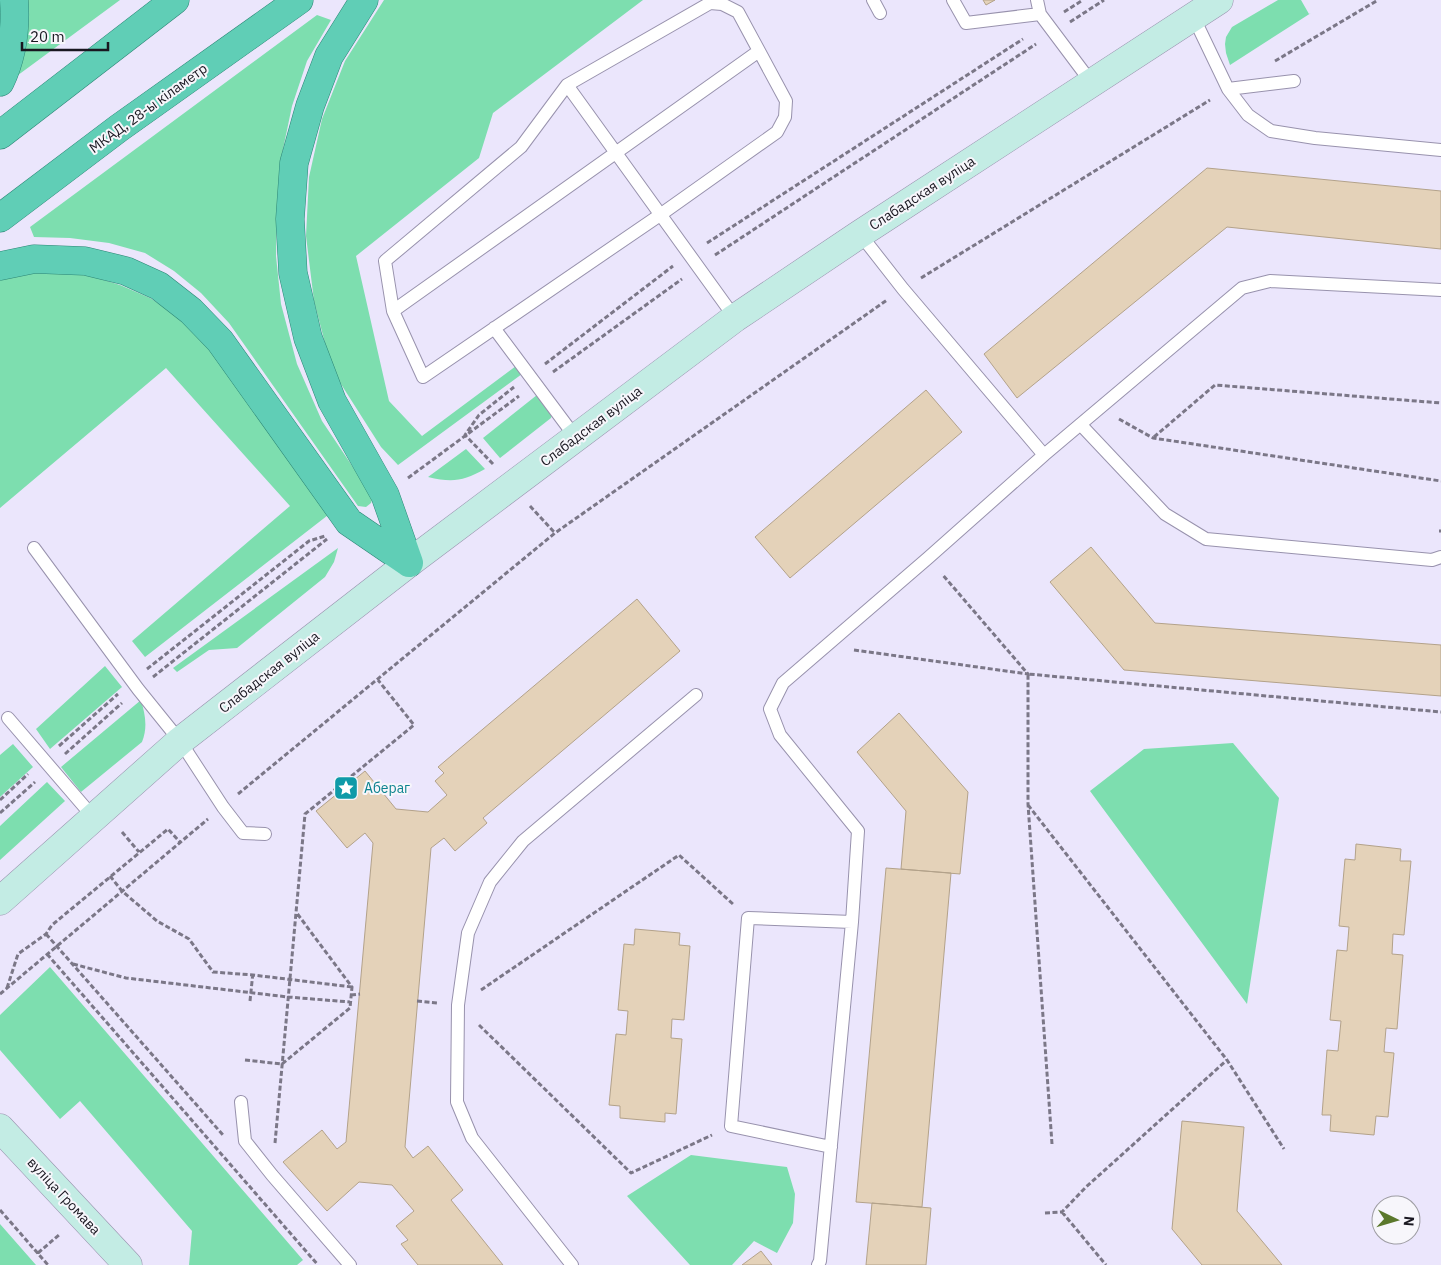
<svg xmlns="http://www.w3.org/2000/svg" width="1441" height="1265" viewBox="0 0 1441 1265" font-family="'IBM Plex Sans',sans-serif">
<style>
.green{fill:#7ddeaf}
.building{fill:#e4d2b9;stroke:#b3a28a}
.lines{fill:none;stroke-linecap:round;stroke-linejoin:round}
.service-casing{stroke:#9892ad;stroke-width:14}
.secondary-casing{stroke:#9892ad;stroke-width:29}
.trunk-casing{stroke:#2d8676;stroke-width:29}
.path{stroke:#7b7787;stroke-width:3;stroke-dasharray:5 2.5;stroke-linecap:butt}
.service{stroke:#fff;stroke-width:12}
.secondary{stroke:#c3ece4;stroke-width:28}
.trunk{stroke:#60ceb6;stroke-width:28}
.labels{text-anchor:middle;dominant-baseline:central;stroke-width:4;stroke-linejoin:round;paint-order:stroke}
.street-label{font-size:14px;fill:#191720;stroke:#f7f6fb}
.culture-label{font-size:14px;fill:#0d838f;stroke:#f7f6fb;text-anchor:start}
</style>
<rect width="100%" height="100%" fill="#ebe6fc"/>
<path class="green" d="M 25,0 L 120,0 L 10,81 Z
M 384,0 L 643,0 L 493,113 L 479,158 L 356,256 L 389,401 L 422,436 L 516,366 L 522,374 L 398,465 L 381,447 L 332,370 L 314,301 L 306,236 L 309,177 L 322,119 L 345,61 Z
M 1278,0 L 1301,0 L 1309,14 L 1311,13 L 1230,65 L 1226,53 L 1225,44 L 1226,37 L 1232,27 Z
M 317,15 L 331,20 L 307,61 L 292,106 L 282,154 L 277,207 L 276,256 L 281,304 L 297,364 L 322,421 L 373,497 L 371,503 L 366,507 L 358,506 L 229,323 L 201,293 L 174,271 L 145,253 L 109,243 L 70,238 L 34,237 L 30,227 Z
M 18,272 L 58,272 L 91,276 L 120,285 L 150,298 L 181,318 L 209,346 L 332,512 L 145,657 L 132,641 L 290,506 L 166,368 L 0,508 L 0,277 Z
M 542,391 L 553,410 L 551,418 L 500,458 L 483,438 Z
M 466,449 L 485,469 C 463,481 453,483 428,477 Z
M 338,548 L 334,562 L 325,577 L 237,648 L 209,650 L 177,672 L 173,668 Z
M 105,666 L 122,687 L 50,749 L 36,729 Z
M 141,700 C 145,714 148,727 142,742 L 81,792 L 61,767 Z
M 1233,743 L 1279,798 L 1247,1004 L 1090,791 L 1144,749 Z
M 13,744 L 33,767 L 0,797 L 0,755 Z
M 47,782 L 65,801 L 0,860 L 0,826 Z
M 50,967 L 303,1260 L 297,1265 L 189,1265 L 192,1231 L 80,1101 L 60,1119 L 0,1050 L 0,1015 Z
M 691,1155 L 787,1167 L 795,1194 L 793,1223 L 777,1253 L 754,1241 L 732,1265 L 690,1265 L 627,1196 Z
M 0,1224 L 36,1265 L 0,1265 Z"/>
<path class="building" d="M 983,0 L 995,0 L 986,5 Z
M 1207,168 L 1441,191 L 1441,249 L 1227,227 L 1017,398 L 984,354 Z
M 926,390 L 962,432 L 790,578 L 755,537 Z
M 1091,547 L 1155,623 L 1441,645 L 1441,696 L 1124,670 L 1050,582 Z
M 637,599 L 680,651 L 483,818 L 487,823 L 455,851 L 444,838 L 431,848 L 405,1147 L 413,1158 L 428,1146 L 463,1190 L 451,1200 L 503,1265 L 418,1265 L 401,1244 L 408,1240 L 396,1226 L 414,1211 L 392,1185 L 359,1182 L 327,1211 L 283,1162 L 322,1130 L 337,1149 L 346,1142 L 373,843 L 365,833 L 347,848 L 316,811 L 365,771 L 396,809 L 428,812 L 447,795 L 435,781 L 444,773 L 438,767 Z
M 899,713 L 968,792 L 960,874 L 901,869 L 906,811 L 857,752 Z
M 1356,844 L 1401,849 L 1400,861 L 1411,861 L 1404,935 L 1393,934 L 1392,954 L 1403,955 L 1397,1029 L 1386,1028 L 1384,1052 L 1394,1053 L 1388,1117 L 1376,1116 L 1374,1135 L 1330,1131 L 1331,1115 L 1322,1115 L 1327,1050 L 1338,1051 L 1341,1021 L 1330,1020 L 1337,950 L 1347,951 L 1349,927 L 1339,926 L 1345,859 L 1355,860 Z
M 886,868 L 951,873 L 922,1207 L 856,1202 Z
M 635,929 L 680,933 L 679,945 L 690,946 L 684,1020 L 672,1019 L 671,1038 L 682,1039 L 676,1114 L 665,1113 L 665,1122 L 620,1118 L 620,1106 L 609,1105 L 616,1034 L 626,1035 L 628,1011 L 618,1010 L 624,944 L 634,945 Z
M 1182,1121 L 1244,1127 L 1237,1211 L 1282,1265 L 1202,1265 L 1172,1229 Z
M 872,1203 L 931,1208 L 926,1265 L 866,1265 Z
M 761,1251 L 772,1265 L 742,1265 Z"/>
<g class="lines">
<defs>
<path id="service" d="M 873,0 L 880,13
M 953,0 L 966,23 L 1040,14
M 1037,0 L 1040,14 L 1091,82
M 710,3 L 722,4 L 738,12 L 786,101 L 785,117 L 777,132 L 660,215 L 423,377 L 393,311 L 385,261 L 521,147 L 567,85 Z
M 1193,16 L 1228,89 L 1248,115 L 1271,131 L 1315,138 L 1441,150
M 567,85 L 735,318
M 1228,89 L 1294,81
M 860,234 L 903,289 L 1044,455 L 1242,288 L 1270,281 L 1441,290
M 393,311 L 759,51
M 494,328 L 576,438
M 1081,425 L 1165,514 L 1206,539 L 1432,560 L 1441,557
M 34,548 L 138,689 L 180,741 L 223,807 L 243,833 L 265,834
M 8,718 L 94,818
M 241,1102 L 245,1141 L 272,1175 L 350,1265
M 831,1147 L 731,1126 L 748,918 L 852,922
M 572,1265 L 472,1138 L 457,1102 L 458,1005 L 468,933 L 490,882 L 523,841 L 696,695
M 818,1265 L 820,1261 L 852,922 L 858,831 L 780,735 L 770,709 L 783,683 L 928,558 L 1044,455"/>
<path id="secondary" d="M 0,901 L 180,741 L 409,563 L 735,318 L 860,234 L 1219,0
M 0,1128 L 128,1265"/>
<path id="trunk" d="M 364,0 L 329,56 L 310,106 L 294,163 L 290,219 L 293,273 L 308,338 L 332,401 L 385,495 L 409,563
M 0,82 C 12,57 16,27 14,0
M 0,135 L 175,0
M 0,218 L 119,128 L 299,0
M 0,266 L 34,259 L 85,261 L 126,271 L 159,286 L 191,311 L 220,341 L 349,522 L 409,563"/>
</defs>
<use href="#service" class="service-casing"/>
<use href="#secondary" class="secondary-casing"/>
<use href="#trunk" class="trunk-casing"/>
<path class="path" d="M 1064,12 L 1083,0
M 1070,22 L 1104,0
M 1275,61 L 1378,0
M 707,243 L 1023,39
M 715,255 L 1036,44
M 921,278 L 1210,100
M 545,364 L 673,266
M 553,372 L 682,279
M 1119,419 L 1153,438 L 1441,481
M 1154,437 L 1215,385 L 1441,403
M 493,464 L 465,435 L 479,415 L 514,387
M 408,478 L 519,396
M 530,506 L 555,533
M 1439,531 L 1441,531
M 854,650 L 1028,674 L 942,574
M 147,669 L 309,541 L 325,536
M 153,677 L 327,539
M 59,746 L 118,694
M 65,754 L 122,703
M 238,794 L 555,533 L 887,300
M 0,800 L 28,774
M 1028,805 L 1227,1060 L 1284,1149
M 0,813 L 35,782
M 122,832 L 139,852
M 110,876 L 122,891 L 157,921 L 189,939 L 213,972 L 253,975 L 352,987
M 46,934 L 223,1135
M 47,954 L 318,1265
M 73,964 L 126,978 L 288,997 L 350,1002
M 7,988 L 18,954 L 46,934 L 52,925 L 168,829 L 180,842
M 481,990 L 679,855 L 734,905
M 0,994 L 208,819
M 351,995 L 360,994
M 250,1001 L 253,972
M 417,1001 L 438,1003
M 479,1025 L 631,1173 L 712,1135
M 245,1060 L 282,1064 L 350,1008 L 352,987 L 296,912
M 275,1143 L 305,814 L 414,725 L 378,680
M 1052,1144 L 1028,804 L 1028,674 L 1441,712
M 0,1210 L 48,1265
M 1062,1212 L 1106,1265
M 1045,1213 L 1062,1212 L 1086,1187 L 1227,1060
M 38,1253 L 60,1234"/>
<use href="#service" class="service"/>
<use href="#secondary" class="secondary"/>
<use href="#trunk" class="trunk"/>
</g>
<defs>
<symbol id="sight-square" viewBox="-11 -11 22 22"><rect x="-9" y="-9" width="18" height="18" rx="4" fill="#0f9aa8" stroke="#f7f6fb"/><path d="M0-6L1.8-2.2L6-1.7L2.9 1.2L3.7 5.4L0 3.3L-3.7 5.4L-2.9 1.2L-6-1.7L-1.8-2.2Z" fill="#fff"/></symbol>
</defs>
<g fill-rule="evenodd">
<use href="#sight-square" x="332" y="774" width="28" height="28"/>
</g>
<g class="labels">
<g class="street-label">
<text transform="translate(148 108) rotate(-36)">МКАД, 28-ы кіламетр</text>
<text transform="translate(922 193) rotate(-33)">Слабадская вуліца</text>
<text transform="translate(591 426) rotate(-37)">Слабадская вуліца</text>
<text transform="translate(269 672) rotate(-38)">Слабадская вуліца</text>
<text transform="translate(64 1196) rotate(47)">вуліца Громава</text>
</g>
<g class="culture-label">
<text x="364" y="788">Абераг</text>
</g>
</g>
<g transform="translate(1396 1220) rotate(95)"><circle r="24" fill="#f7f6fb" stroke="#9e9da3"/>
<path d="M0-4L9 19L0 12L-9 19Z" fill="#5b782c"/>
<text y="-8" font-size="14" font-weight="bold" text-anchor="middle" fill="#191720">N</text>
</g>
<path d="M22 42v8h86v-8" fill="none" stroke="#191720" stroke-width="2.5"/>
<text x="30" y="42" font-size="15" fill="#191720" stroke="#f7f6fb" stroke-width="4" paint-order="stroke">20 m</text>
</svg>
